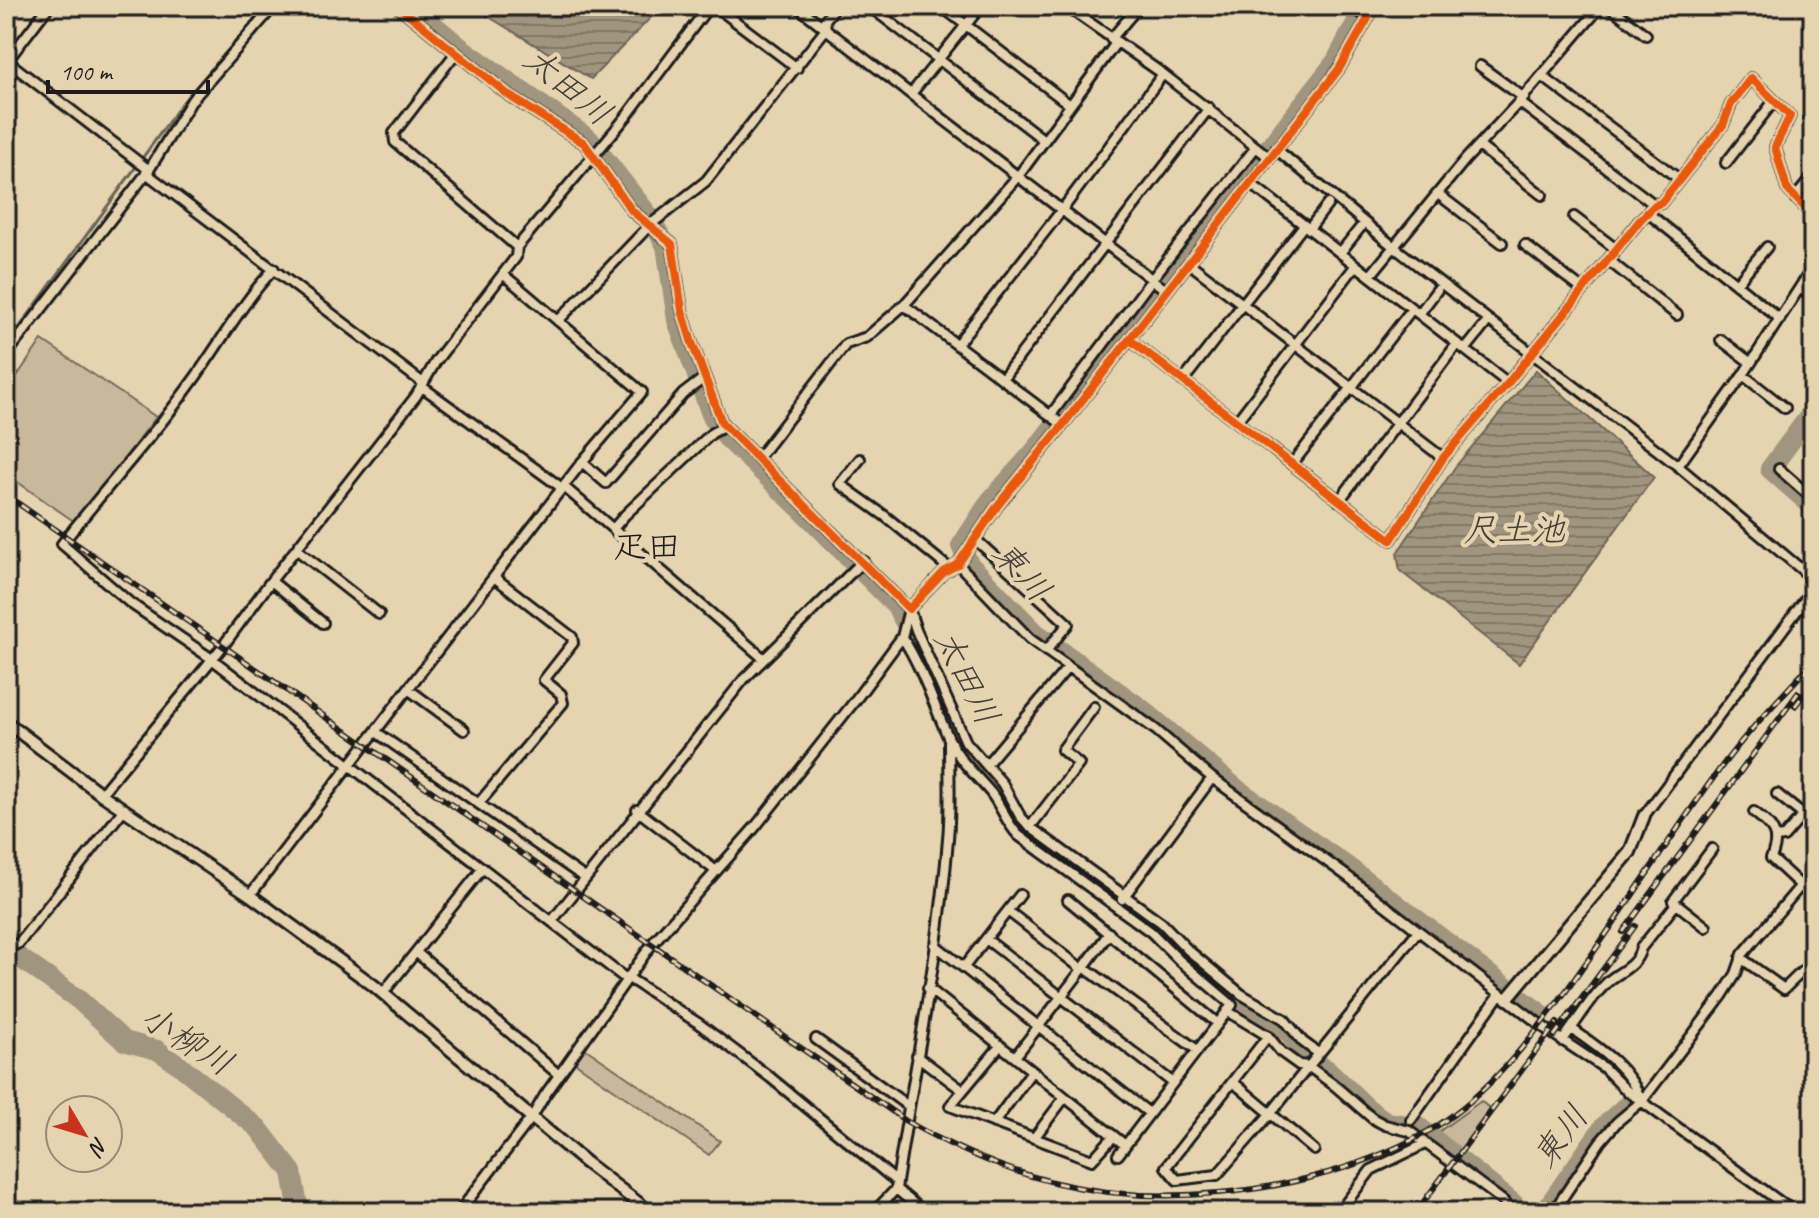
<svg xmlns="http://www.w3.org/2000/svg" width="1819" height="1218" viewBox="0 0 1819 1218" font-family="Caveat,'Klee One',sans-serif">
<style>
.green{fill:#c9b99c;stroke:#726a5c;stroke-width:2}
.water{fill:url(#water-rules);stroke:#6b6557;stroke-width:2}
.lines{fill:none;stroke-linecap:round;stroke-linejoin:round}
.stream{stroke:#6b6557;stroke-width:3}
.river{stroke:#a0957e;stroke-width:20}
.minor-casing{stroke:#1c1c1c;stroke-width:14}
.tertiary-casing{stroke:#1c1c1c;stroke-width:16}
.minor{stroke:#e6d4b1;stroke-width:8}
.tertiary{stroke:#e6d4b1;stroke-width:10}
.rail-casing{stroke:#1c1c1c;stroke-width:6}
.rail{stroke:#e6d4b1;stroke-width:3;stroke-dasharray:9;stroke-linecap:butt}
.cycleway-casing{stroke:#e6d4b1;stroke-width:13}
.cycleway{stroke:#e8590c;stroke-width:8}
.labels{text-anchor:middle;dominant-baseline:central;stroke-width:8;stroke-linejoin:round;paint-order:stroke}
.water-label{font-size:34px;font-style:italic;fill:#444039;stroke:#e6d4b1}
.neighbourhood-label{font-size:34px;fill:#1c1c1c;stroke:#e6d4b1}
</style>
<defs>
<pattern id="water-rules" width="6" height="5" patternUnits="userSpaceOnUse" patternTransform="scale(2)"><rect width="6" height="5" fill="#a0957e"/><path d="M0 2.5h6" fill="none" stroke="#827966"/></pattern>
</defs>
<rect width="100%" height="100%" fill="#e6d4b1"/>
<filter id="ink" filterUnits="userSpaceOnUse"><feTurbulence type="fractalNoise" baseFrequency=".0125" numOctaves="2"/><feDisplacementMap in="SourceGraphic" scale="16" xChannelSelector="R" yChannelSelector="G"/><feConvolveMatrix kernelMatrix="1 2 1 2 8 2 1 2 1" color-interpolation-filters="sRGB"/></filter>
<g filter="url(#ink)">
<path class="green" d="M 42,340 L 156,417 L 75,522 L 6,474 L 6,392 Z
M 583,1047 L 720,1141 L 709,1155 L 574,1062 Z
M 1481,1101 L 1490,1109 L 1456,1155 L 1437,1133 Z"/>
<path class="water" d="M 471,6 L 662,6 L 591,79 Z
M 1536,370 L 1654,477 L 1519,664 L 1400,571 L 1397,553 L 1455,467 Z"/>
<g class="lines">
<path class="stream" d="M 6,346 L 183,102 L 266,6"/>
<path class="river" d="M 411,6 L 460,47 L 589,139 L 650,217 L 666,246 L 677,320 L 712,417 L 726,437 L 811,519 L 896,606 L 916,643 L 953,729 L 968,757 L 1005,800 L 1021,828 L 1158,927 L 1184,954 L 1235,998 L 1289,1033 L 1306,1056 L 1328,1070 L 1367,1108 L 1387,1122 L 1419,1127 L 1513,1203 L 1521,1212
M 1365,6 L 1336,61 L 1032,454 L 990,501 L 961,546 L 969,564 L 1036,633 L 1142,709 L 1237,789 L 1348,867 L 1540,1013
M 1813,411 L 1770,469 L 1813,507
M 6,948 L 79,1000 L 124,1041 L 157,1050 L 178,1064 L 258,1128 L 292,1172 L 299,1212
M 1571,1037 L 1618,1071 L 1633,1089
M 1544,1212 L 1604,1126 L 1631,1101"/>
<defs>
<path id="minor" d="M 398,6 L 511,97 L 584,143 L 632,211 L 672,244 L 682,310 L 691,340 L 722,423 L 909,609 L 916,630 L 966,742 L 1002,783 L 1020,816 L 1030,827 L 1162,923 L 1188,950 L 1241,994 L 1284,1019 L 1303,1042 L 1318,1053
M 715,6 L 797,68
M 836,6 L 825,20 L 826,29 L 1167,291
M 869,6 L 1044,140
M 941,6 L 1070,105
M 1066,6 L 1163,74 L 1270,158
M 1352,6 L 1367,17
M 1609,6 L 1646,35
M 1111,39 L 1139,6
M 455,54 L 394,133 L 395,142 L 517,247
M 6,60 L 149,170
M 7,61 L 49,6
M 1480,66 L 1524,98
M 1542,76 L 1679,179
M 911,94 L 981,6
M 1519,102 L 1655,205
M 1479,146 L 1542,195
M 1276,149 L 1394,247 L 1678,466 L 1813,579
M 1726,163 L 1774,101
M 146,173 L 423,383
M 1250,183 L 1508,383
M 1438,194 L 1502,243
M 1795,198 L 1813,176
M 1648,213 L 1780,319
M 1574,217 L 1616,249
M 1309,229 L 1328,204
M 1525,245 L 1583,290
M 1340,253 L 1360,228
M 1608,260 L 1677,315
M 1189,263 L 1443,458
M 274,269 C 247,297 228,330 206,362 C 163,426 109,483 62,544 L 130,603 L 212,659 L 626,979
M 1370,276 L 1465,160 L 1519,102 L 1601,6
M 1736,284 L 1767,247
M 1800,288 L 1813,298
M 904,305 L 1063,425
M 1419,314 L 1437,290
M 558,321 L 650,225 L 706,181 L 826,29 L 797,6
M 1130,340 L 1391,540 L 1443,458 L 1508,383 L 1641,219 L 1655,205 L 1661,203 L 1723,125 L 1731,104 L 1751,78 L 1790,116 L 1775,147 L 1787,189 L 1813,216
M 1721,340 L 1751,363
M 957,344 L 1062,210 L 1163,74
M 1465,350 L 1485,325
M 6,355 L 149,170 L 192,100 L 274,6
M 1743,375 L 1785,408
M 1002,379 L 1209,108
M 1183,381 L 1304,225
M 421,386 L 562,488
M 1050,416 L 1152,279 L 1256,147
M 1237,421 L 1356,265
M 758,458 L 846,344 L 867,337 L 904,305 L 1019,175 L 1116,43
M 860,459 L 840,484 L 885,516 L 950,569
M 582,462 L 606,483 L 683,394 L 704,378
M 1293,463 L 1412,309
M 1678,466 L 1743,375 L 1813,267
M 1779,469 L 1813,499
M 563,486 L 763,658
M 1339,501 L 1457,344
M 613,529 L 625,515 L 712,433 L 725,426
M 975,539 L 1068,624 L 1046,651
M 296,549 L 379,614
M 958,564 L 1030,639 L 1156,730 L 1212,778 L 1347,876 L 1550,1032 L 1604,1068 L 1626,1090 L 1794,1212
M 271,581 L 323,623
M 902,637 C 923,669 933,704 949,739 C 959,761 976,775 991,793 C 1001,806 1006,822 1018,835 L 1151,932 L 1180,961 L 1232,1005 L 1118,1155
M 408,689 L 464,730
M 376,732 L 585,878
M 986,765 L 1068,667
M 101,794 L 223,646 L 271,581 L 416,396 L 436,361 L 516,257 L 517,247 L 626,117 L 709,6
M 479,803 L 563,703 L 561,694 L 544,680 L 573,643 L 572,637 L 494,577
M 637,810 L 716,871
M 1754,812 C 1773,827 1781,834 1771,858 L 1813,897
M 1644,816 L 1813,589
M 1030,827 L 1079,764 L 1062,750 L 1094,707
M 1776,838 L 1784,837 L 1803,815 L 1777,794
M 250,895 L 582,462 L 642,392 L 504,275
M 1122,899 L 1212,778
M 1068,900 L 1217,1023
M 1008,911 L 1082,969
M 552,921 L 744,679 L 863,561
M 1706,927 L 1673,901 L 1712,849
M 986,939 L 1172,1082
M 935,945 L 1149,1113
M 6,949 L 19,943 L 124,809
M 417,953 L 559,1075
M 1741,958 L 1784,989 L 1813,961
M 964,967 L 1020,895
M 1084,967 L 1109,933
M 627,977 L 698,1023 L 771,1078 L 897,1182
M 928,988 L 1125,1145
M 383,993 L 483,868
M 1227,1011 L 1268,1036 L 1281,1052 L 1299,1065 L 1308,1066 L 1334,1085 L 1372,1118 L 1385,1125 L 1409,1131 L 1503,1201 L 1512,1212
M 1572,1029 C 1599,1048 1629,1067 1641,1100
M 1268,1036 L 1166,1167 L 1177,1180 L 1217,1175 L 1271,1113 L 1417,932
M 816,1039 L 908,1106
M 1562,1041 C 1578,1021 1591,996 1611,979 C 1623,970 1637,965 1641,948 L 1676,904
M 1000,1046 L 950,1106 L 1092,1160 L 1114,1136
M 917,1056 L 962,1090
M 1015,1057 L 1084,967 L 1197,1050
M 1233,1082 L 1314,1150
M 1411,1120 L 1500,994
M 994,1123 L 1032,1071
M 1034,1138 L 1065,1097
M 896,1189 L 924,1212
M 459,1212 L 532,1117 L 545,1095 L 652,944 L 756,826 L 854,702 L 902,637 L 909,609 L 944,572 L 958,564 L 998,505 L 1063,425 L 1339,69 L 1375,6
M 874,1212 L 896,1189 C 913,1073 939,956 948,839 C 951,806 949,773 949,741
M 1197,1212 L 1200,1209 L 1204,1212
M 1339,1212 L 1371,1170 L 1425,1144
M 1553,1212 L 1600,1142 L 1617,1122 L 1642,1101 L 1722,996 L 1736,974 L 1743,954 L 1813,871"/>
<path id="tertiary" d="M 6,722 L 101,794 L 250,895 L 373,985 L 586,1163 L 650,1212
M 1507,999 L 1630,852 L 1644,816"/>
</defs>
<use href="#minor" class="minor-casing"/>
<use href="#tertiary" class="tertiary-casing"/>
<use href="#minor" class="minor"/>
<use href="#tertiary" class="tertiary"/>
<defs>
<path id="rail" d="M 6,495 L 906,1121 C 1008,1179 1101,1204 1218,1193 C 1292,1187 1373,1165 1437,1126 C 1490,1092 1529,1041 1566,991 C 1617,921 1663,847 1714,777 C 1743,736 1779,699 1813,662
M 1795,706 L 1813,682
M 1623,932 L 1798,693
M 1554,1036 L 1635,926
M 1416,1212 L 1557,1023"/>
</defs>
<use href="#rail" class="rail-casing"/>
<use href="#rail" class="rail"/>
<defs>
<path id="cycleway" d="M 398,6 L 511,97 L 584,143 L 632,211 L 672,244 L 682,310 L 691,340 L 722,423 L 909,609 L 944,572 L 958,564 L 998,505 L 1063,425 L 1339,69 L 1375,6
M 1130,340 L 1391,540 L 1443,458 L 1508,383 L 1641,219 L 1655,205 L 1661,203 L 1723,125 L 1731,104 L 1751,78 L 1790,116 L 1775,147 L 1787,189 L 1813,216"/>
</defs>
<use href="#cycleway" class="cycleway-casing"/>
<use href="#cycleway" class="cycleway"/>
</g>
</g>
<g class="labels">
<g class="water-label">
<text transform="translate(568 86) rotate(39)">太田川</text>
<text x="1514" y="529">尺土池</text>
<text transform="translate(1022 571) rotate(48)">東川</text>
<text transform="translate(967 677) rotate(63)">太田川</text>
<text transform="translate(187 1040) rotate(32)">小柳川</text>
<text transform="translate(1560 1136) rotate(-53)">東川</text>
</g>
<g class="neighbourhood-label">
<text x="647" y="546">疋田</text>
</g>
</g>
<rect width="1819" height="1218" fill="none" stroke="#e6d4b1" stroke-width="32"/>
<rect x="16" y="16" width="1787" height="1186" fill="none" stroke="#1c1c1c" stroke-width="3" filter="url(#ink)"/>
<g transform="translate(84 1134) rotate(128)"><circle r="38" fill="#e6d4b1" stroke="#958a75" stroke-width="2"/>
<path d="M0-6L14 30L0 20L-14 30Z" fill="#c8321e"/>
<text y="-12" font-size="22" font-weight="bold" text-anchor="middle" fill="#1c1c1c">N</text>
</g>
<path d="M48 80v12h160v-12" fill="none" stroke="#1c1c1c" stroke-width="4"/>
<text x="60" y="80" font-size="24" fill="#1c1c1c" stroke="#e6d4b1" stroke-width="6" paint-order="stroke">100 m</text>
</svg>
